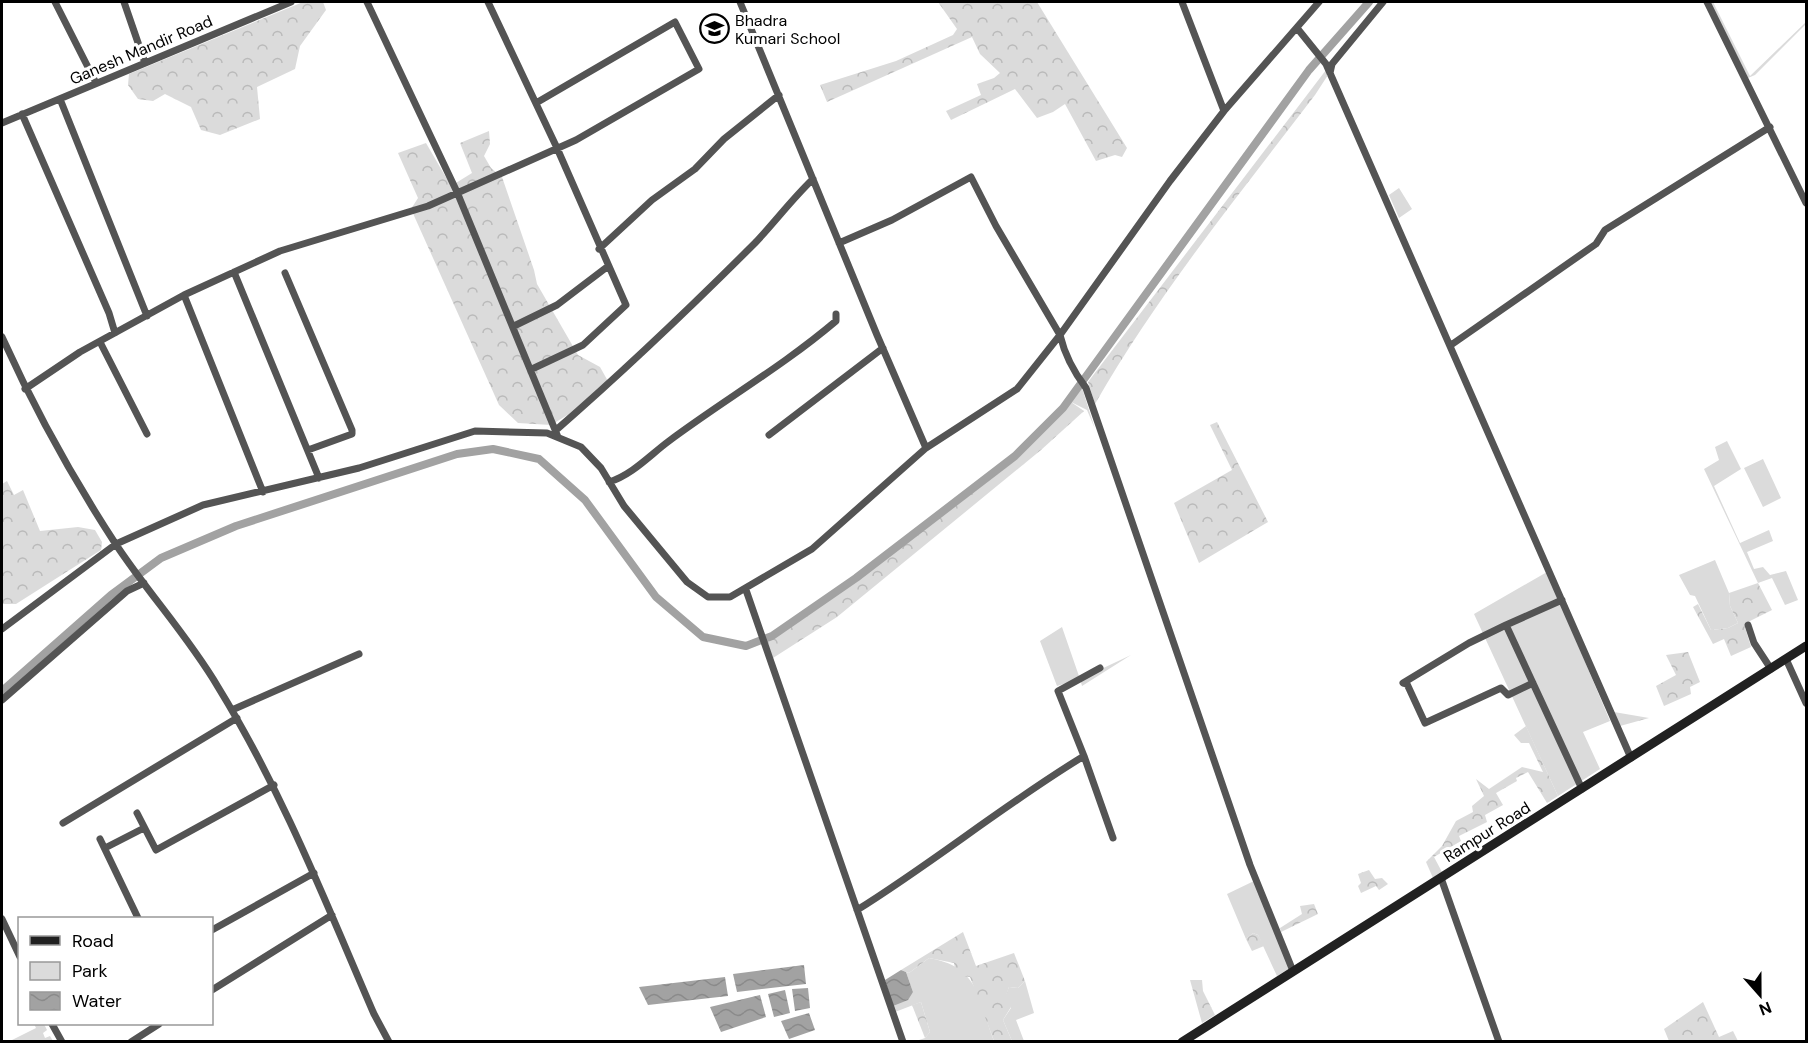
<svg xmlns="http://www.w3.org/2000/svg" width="1808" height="1043" viewBox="0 0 1808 1043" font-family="'DM Sans',sans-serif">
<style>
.green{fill:#dbdbdb}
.forest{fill:url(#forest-crowns)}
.water{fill:url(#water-waves)}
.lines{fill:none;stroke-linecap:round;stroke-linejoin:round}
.canal{stroke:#a2a2a2;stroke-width:8}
.minor{stroke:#545454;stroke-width:7}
.secondary{stroke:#212121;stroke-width:9}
.labels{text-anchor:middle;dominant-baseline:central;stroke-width:6;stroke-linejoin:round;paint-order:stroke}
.poi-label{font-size:16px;fill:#000;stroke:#fff;text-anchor:start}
.street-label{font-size:16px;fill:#000;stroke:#fff}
</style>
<defs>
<pattern id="forest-crowns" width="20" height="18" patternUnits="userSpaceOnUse" patternTransform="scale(1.5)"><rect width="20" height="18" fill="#dbdbdb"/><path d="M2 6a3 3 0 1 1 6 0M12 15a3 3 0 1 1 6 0" fill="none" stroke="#bababa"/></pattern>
<pattern id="water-waves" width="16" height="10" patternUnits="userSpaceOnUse" patternTransform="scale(1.5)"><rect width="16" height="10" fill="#a2a2a2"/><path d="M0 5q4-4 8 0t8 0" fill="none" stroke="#8a8a8a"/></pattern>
</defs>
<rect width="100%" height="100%" fill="#fff"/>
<path class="green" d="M 1710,2 L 1713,2 L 1750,76 L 1806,22 L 1806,24 L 1755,75 L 1748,78 Z
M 1399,188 L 1412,209 L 1399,218 L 1389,195 Z
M 1082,388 L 1095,429 L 1087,410 L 1071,402 Z
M 1727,441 L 1741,469 L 1714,486 L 1740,543 L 1769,530 L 1773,541 L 1747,552 L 1754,569 L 1763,567 L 1770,575 L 1786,571 L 1798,600 L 1785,605 L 1772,578 L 1758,583 L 1704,469 L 1719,460 L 1715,447 Z
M 1763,459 L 1781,498 L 1763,507 L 1744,468 Z
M 1715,560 L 1729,593 L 1730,606 L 1738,623 L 1728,628 L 1711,630 L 1695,596 L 1690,595 L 1679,575 Z
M 1547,572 L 1610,721 L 1583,732 L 1600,769 L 1558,796 L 1474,614 Z
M 1062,627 L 1080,679 L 1131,655 L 1082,686 L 1080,679 L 1057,686 L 1040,641 Z
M 1254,881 L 1290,968 L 1277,976 L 1258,935 L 1253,933 L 1246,939 L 1227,894 Z
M 929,958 C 980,967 977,998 994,1041 L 916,1041 L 925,1038 L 930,1032 L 921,1002 L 895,1012 L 893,1006 L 913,992 L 906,972 L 909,973 Z
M 1025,981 L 1034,1013 L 1016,1020 L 1024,1041 L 1012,1041 L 1003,1020 L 1011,1008 L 1005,997 L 1009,987 L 1018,988 Z
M 34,1024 L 44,1024 L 47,1030 L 43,1033 L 45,1038 L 50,1036 L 53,1041 L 10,1041 L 36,1028 Z"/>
<path class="forest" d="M 303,2 L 323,2 L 326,10 L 300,46 L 295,69 L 257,87 L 260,119 L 220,135 L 201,130 L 191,107 L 165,94 L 153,101 L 138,99 L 128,85 L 129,74 Z
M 938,2 L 1037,2 L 1127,148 L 1122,157 L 1115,155 L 1096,161 L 1065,104 L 1053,112 L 1037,118 L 1015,89 L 951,120 L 946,111 L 981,95 L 977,84 L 994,78 L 1000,73 L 980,54 L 972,37 L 827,102 L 820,85 L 896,61 L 953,35 L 957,29 Z
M 1326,70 L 1328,75 L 1315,95 C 1238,196 1158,294 1095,404 L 1088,382 Z
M 489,131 L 490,144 L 484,156 L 491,168 L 502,177 L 534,270 L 537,284 L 578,355 L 600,367 L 609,383 L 599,396 L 551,425 L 518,423 L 499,405 L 411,209 L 418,198 L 398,153 L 426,143 L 451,186 L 472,173 L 460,143 Z
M 1071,402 L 1084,411 L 1041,450 L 837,617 L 773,658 L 767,643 L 857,581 L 1017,459 Z
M 1217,422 L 1268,522 L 1199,563 L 1174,503 L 1232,470 L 1210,425 Z
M 7,481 L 14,495 L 23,490 L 40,531 L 78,527 L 95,530 L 102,542 L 101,550 L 16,604 L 2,604 L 2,484 Z
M 1758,583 L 1772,610 L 1744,624 L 1751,647 L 1731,656 L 1724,639 L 1713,644 L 1693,607 L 1698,604 L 1711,630 L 1728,628 L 1738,623 L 1730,606 L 1729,593 Z
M 1688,652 L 1700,682 L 1690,687 L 1691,694 L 1664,706 L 1656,686 L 1676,675 L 1666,655 Z
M 1614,712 L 1649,718 L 1620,726 Z
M 1526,726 L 1558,796 L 1547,803 L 1528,772 L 1516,778 L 1517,781 L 1496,793 L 1503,805 L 1485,815 L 1487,822 L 1459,836 L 1461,841 L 1434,857 L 1442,872 L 1433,878 L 1426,862 L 1442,846 L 1456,821 L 1473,812 L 1472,806 L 1484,796 L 1476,779 L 1489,789 L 1522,767 L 1543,772 L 1529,743 L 1521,743 L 1514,735 Z
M 1369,870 L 1375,879 L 1382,878 L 1388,884 L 1379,890 L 1376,886 L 1361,893 L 1358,886 L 1361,883 L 1358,874 Z
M 1314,904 L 1318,914 L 1281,932 L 1280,928 L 1302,914 L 1300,906 Z
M 963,932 L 976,966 L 1014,953 L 1025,981 L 1018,988 L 1009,987 L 1006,996 L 1011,1007 L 1003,1020 L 1012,1041 L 994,1041 L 970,977 L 956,975 L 954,963 L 929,958 L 909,973 L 901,970 Z
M 1253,933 L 1258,935 L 1264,946 L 1252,951 L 1246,939 Z
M 1190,980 L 1202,980 L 1203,991 L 1215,1015 L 1202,1023 Z
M 921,1002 L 930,1032 L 925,1038 L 912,1005 Z
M 1703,1002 L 1719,1037 L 1733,1031 L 1738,1041 L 1669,1041 L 1664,1029 Z"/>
<path class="water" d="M 804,965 L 806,984 L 737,992 L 733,974 Z
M 901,970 L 906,972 L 913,992 L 908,1000 L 893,1006 L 885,980 Z
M 725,977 L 728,996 L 648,1005 L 639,987 Z
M 808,988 L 810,1008 L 795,1011 L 792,989 Z
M 785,990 L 790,1013 L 774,1017 L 768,994 Z
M 760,995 L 766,1017 L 721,1032 L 710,1007 Z
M 809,1013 L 815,1030 L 789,1039 L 781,1021 Z"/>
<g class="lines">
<path class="canal" d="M 2,691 L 111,595 L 161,558 L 236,526 L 457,454 L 493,449 L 539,459 L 585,500 L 656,597 L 703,637 L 746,646 L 772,636 L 856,578 L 1015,456 L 1063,408 L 1309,70 L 1369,2"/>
<path class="minor" d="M 55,2 L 96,83
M 124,2 L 145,63
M 367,2 L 457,192 L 558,437
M 488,2 L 557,148 L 626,305 L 583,345 L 532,369
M 1182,2 L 1224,111
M 1707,2 L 1806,203
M 1297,28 L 1326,64 L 1631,758
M 1330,73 L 1332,64 L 1383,2
M 60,99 L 147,316
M 22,114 L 109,313 L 115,333
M 2,123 L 291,2
M 839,243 L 892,220 L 971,177 L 996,226 L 1060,335 C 1065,356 1073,371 1086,388 L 1250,865 L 1293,971
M 599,249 L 652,200 L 695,169 L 724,139 L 779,95
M 234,272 L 319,478
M 285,273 L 352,430 L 352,434 L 308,450
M 184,295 L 263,492
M 514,326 L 557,305 L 607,267
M 2,337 C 34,408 72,477 115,543 C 147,592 188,636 218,687 C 282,791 326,903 374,1014 L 389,1042
M 100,342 L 147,434
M 1451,345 L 1596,244 L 1605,230 L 1770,127
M 25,389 L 80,352 L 184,295 L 280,251 L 428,206 L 576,140 L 699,69 L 675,22 L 536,103
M 555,431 C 624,371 690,308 755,243 C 775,222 792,199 813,179
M 769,435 L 883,348
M 926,448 L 1017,389 L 1060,335 L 1170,181 L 1224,111 L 1319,2
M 609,482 C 632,475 650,455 669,441 C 724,400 783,366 836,321 L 836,314
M 746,590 L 903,1042
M 1562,600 L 1506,625 L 1582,789
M 1506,625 L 1469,643 L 1403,683 L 1407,684 L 1425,723 L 1501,688 L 1508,695 L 1533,683
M 1748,625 L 1754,643 L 1771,669
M 2,629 L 116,544 L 203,505 L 359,468 L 475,431 L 547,433 L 581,447 L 601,468 L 624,506 L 687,582 L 708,597 L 730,597 L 812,549 L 926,448 L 877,335 L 740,2
M 1786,659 L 1806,703
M 2,700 L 127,591 L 144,583
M 232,710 L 359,654
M 1084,756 L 1113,838
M 137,813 L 156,850 L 274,785
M 63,823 L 237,718
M 100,839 L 138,918
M 105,848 L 144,828
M 1441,878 L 1499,1042
M 857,910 C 934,862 1005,804 1084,756 L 1058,691 L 1100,668
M 2,919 L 20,957
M 212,930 L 314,873
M 212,990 L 332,915
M 52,1024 L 62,1042
M 131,1042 L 159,1024"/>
<path class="secondary" d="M 1182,1042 L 1806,646"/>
</g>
<defs>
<symbol id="school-ring" viewBox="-11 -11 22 22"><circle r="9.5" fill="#fff" stroke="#000" stroke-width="1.5"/><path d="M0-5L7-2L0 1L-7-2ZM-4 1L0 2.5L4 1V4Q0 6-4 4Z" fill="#000"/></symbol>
</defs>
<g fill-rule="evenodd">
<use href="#school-ring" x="698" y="12" width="33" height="33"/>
</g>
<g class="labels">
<g class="poi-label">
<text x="735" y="20">Bhadra<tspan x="735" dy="18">Kumari School</tspan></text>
</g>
<g class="street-label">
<text transform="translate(141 50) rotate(-23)">Ganesh Mandir Road</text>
<text transform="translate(1487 832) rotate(-32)">Rampur Road</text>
</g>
</g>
<rect width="1808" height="1043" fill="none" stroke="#000000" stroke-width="6"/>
<rect x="18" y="917" width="195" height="108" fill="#ffffff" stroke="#999999" stroke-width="1.5"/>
<rect x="30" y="936" width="30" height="9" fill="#212121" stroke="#999999" stroke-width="1.5"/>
<text x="72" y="947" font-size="18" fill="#000000">Road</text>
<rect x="30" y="962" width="30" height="18" fill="#dbdbdb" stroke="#999999" stroke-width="1.5"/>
<text x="72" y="977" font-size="18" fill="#000000">Park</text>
<rect x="30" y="992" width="30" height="18" fill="url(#water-waves)" stroke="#999999" stroke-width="1.5"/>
<text x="72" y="1007" font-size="18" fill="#000000">Water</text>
<g transform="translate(1760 995) rotate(159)" stroke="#ffffff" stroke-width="4.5" paint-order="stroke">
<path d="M0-4.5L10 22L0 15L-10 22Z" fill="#000000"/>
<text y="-9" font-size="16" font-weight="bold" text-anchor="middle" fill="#000000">N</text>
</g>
</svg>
